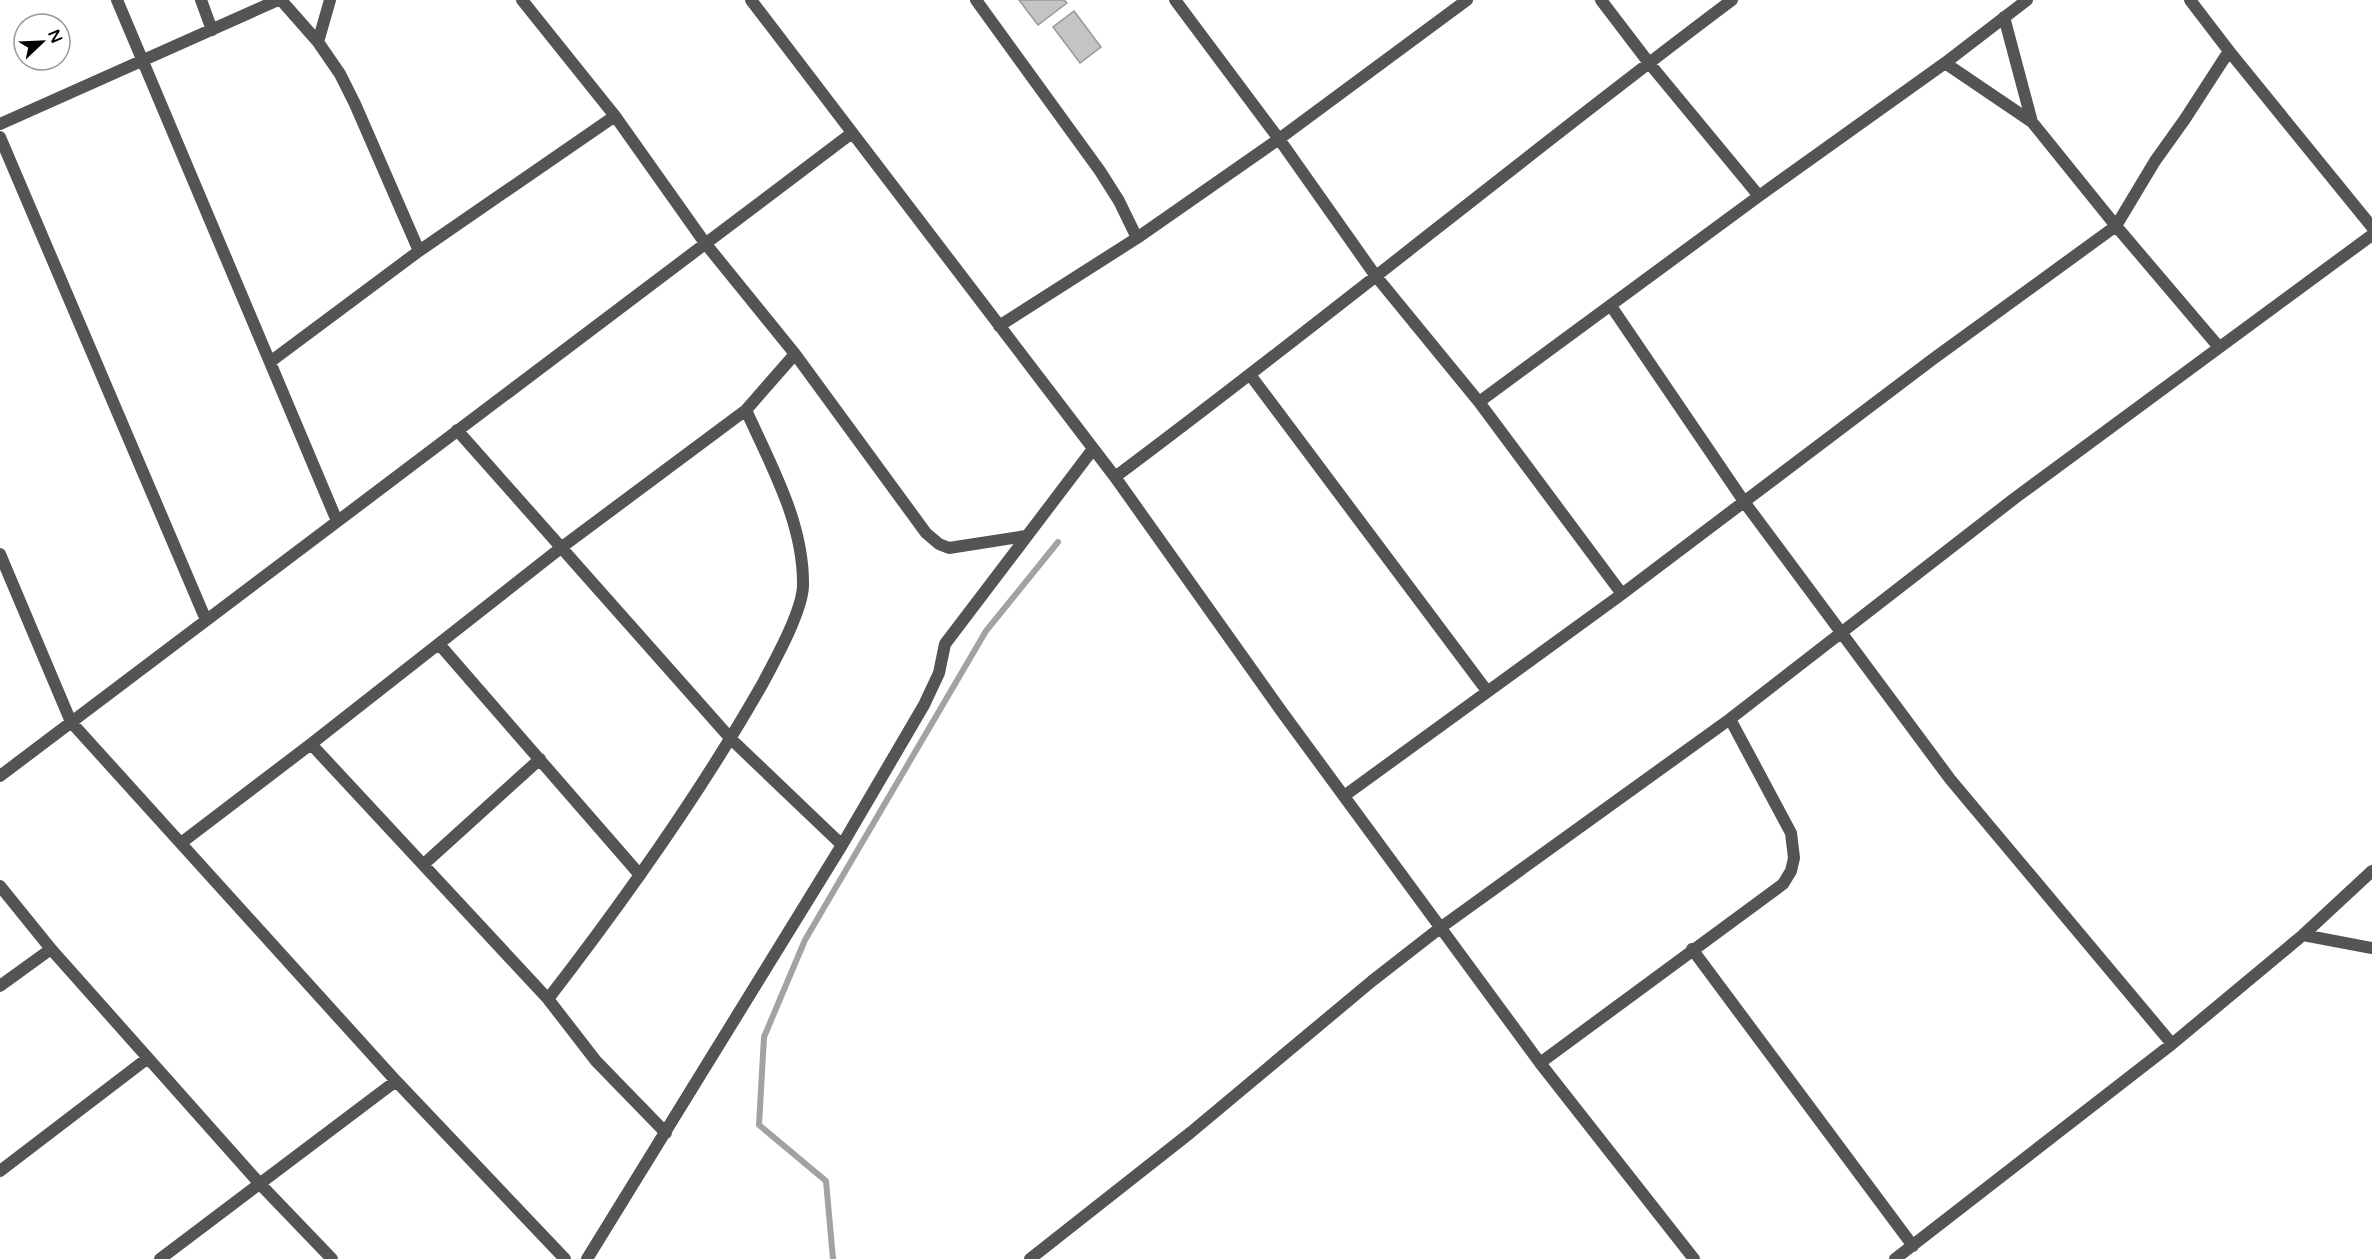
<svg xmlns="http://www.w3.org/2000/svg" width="2372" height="1259" viewBox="0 0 2372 1259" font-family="'Varela Round',sans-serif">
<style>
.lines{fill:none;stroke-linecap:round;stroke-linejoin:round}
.stream{stroke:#a2a2a2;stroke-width:6}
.building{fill:#c4c4c4;stroke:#989898;stroke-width:1.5}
.minor{stroke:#545454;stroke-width:12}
</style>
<rect width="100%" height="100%" fill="#fff"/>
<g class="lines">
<path class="stream" d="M 833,1259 L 826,1181 L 759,1125 L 764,1037 L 805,940 L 986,631 L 1058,542"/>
</g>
<path class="building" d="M 1019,0 L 1064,0 L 1067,3 L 1038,25 Z
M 1074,11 L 1101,47 L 1080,63 L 1053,27 Z"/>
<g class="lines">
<path class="minor" d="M 117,0 L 337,521
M 201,0 L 212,30
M 281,0 L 318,42 L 340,74 L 355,104 L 419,251
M 522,0 L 615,116 L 705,243 L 795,354 L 926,533 L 939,544 L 949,548 L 1026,536
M 751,0 L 1115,477 L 1282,712 L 1540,1063 L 1694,1259
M 976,0 L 1100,171 L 1119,201 L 1137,238
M 1175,0 L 1279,139 L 1375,275 L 1479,402 L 1622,594
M 1601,0 L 1649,63 L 1759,196
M 2190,0 L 2229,51 L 2372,227
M 2004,17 L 2032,122
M 318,42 L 330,0
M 1945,63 L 2032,122 L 2116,226 L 2218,346
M 0,124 L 278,0
M 0,137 L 206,620
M 1611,306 L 1745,503 L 1950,779 L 2172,1044
M 999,326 L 1137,238 L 1279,139 L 1467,0
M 270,362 L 419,251 L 615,116
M 1251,376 L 1487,691
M 1479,402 L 1759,196 L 1945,63 L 2027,0
M 457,430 L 731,739 L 842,845
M 1115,477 C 1323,322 1524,156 1732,0
M 0,554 L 71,722 L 396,1081 L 565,1259
M 439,644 L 640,875
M 311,744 L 548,999 L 596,1061 L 666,1133
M 0,776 L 852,133
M 1344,796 L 1622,594 L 1933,359 L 2116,226 L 2155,161 L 2185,119 L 2229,51
M 181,843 L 311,744 L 562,547 L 746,410 L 795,354
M 424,864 L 540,759
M 0,886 L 51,949 L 0,986
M 2303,935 L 2372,948
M 51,949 L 260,1184 L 332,1259
M 1692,949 L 1913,1246
M 548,999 C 626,898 700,794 763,683 C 775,660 802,612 803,586 C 804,523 771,466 746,410
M 1540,1063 L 1783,884 L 1791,871 L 1794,858 L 1791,833 L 1730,719
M 0,1171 L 148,1058
M 160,1259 L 396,1081
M 587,1259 L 842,845 L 924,705 L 939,673 L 945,644 L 1093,449
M 1030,1259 L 1190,1133 L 1372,981 L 1440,928 L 1730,719 L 2015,498 L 2372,235
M 1895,1259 L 2172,1044 L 2303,935 L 2372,871"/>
</g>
<g transform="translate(42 42) rotate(67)"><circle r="28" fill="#ffffff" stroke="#999999" stroke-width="1.5"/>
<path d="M0-4.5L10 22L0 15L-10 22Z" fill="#000000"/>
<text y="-9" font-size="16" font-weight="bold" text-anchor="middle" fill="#000000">N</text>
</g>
</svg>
